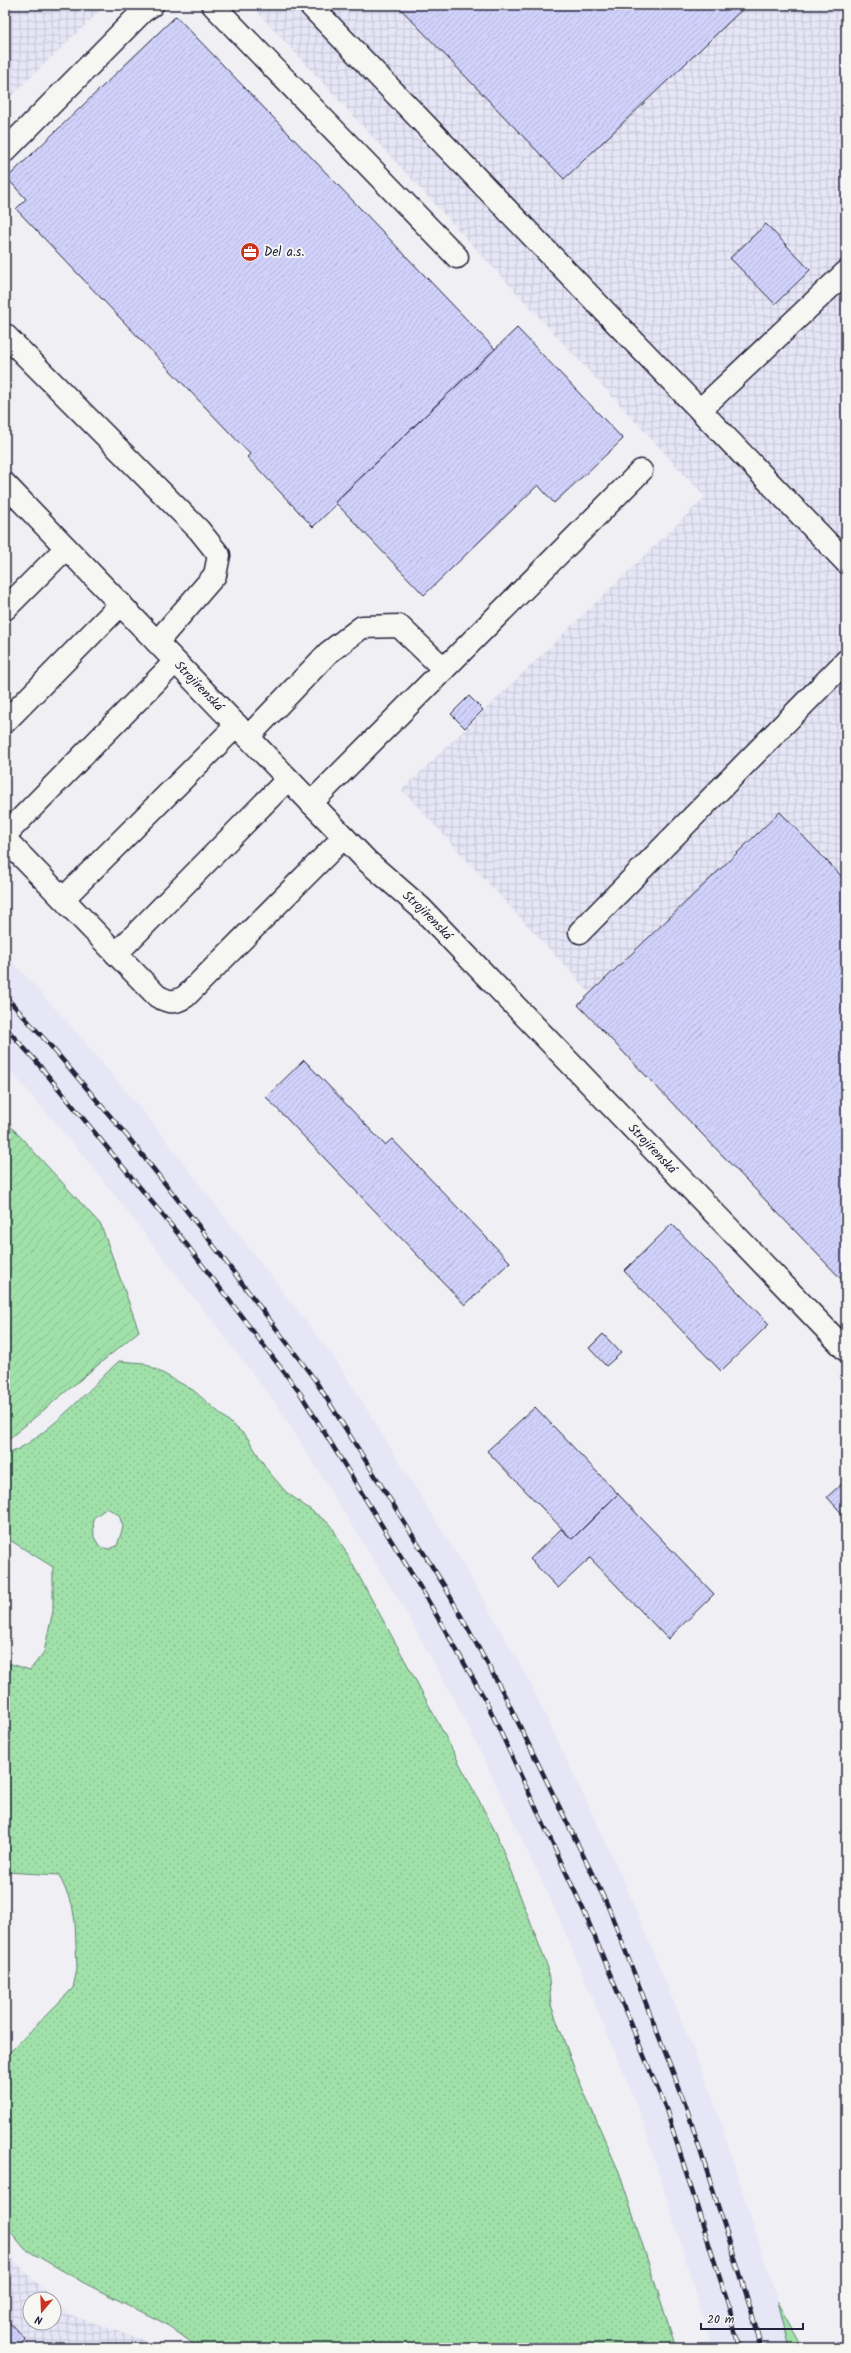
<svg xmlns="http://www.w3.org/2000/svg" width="851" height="2353" viewBox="0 0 851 2353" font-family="Kalam,sans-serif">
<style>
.built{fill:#e6e6f6}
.industrial{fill:url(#industrial-grid)}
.grass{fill:url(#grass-dots);stroke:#618172;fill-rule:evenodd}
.forest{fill:url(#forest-firs);stroke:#618172}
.garden{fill:url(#garden-furrows);stroke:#618172}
.building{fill:url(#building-hatch);stroke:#22223b}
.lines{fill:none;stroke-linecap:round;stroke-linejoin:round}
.minor-casing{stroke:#22223b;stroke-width:25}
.minor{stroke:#f6f6f2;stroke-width:22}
.rail-casing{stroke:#22223b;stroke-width:4.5}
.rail{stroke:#f6f6f2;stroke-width:3;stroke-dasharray:9;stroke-linecap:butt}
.labels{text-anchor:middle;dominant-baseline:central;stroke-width:4;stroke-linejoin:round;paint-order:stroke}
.poi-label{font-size:13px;fill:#22223b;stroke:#f6f6f2;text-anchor:start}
.street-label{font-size:13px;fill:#22223b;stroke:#f6f6f2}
</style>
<defs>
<pattern id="industrial-grid" width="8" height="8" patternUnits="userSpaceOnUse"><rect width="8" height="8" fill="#e6e6f6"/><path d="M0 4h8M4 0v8" fill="none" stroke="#c5c5d4"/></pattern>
<pattern id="grass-dots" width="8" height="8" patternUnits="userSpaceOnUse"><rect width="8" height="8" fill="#a0e0a9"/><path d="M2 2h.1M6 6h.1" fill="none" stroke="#8ac092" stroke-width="1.8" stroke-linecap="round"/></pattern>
<pattern id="forest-firs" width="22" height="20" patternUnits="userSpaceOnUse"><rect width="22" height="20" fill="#a0e0a9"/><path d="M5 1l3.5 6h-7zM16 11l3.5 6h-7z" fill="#8ac092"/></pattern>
<pattern id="garden-furrows" width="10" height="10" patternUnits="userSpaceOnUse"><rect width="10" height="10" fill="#a0e0a9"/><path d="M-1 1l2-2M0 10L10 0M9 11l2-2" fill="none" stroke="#8ac092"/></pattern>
<pattern id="building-hatch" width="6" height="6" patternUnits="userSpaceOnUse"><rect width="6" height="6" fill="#d1d2fb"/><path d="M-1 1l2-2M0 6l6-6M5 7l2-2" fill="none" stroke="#b3b4d8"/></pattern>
</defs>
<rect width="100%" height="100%" fill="#efeff4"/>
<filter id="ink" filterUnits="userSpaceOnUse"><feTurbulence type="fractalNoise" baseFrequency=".025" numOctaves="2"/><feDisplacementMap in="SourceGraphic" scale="8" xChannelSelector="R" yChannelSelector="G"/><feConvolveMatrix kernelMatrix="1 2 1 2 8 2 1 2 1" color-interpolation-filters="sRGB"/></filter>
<g filter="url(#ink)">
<path class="built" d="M 5,954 L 70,1025 L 150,1120 L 338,1363 L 468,1573 L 530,1683 L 624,1881 L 711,2093 L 778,2302 L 790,2348 L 713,2348 L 642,2118 L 556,1911 L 464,1717 L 405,1610 L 277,1405 L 93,1167 L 5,1064 Z"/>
<path class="industrial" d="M 5,5 L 106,5 L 11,96 L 5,90 Z
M 251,5 L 846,5 L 846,1269 L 402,790 L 705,497 Z
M 5,2252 L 53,2299 L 30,2299 L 30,2323 L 54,2323 L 54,2300 L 68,2314 L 166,2348 L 5,2348 Z"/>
<path class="grass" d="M 119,1361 L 144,1363 L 193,1390 L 247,1437 L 268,1471 L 286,1492 L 331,1525 L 413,1675 L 496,1833 L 548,1968 L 551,2005 L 577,2076 L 619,2172 L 676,2348 L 199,2348 L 166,2324 L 84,2283 L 25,2249 L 5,2225 L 5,2057 L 73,1988 L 77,1969 L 75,1922 L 72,1904 L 59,1875 L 5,1872 L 5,1662 L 30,1670 L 44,1652 L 53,1611 L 53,1567 L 5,1537 L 5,1455 C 44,1441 88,1390 119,1361 ZM 107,1508 L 119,1515 L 123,1527 L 117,1546 L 109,1549 L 100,1547 L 94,1537 L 93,1518 Z"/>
<path class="forest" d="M 778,2302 L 804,2348 L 790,2348 Z"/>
<path class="garden" d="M 5,1120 L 101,1225 L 139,1331 L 5,1442 Z"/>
<path class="building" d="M 397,5 L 747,5 L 564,179 Z
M 176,16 L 495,349 L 335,502 L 337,504 L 313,527 L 247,457 L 250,454 L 16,209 L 26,199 L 7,178 Z
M 766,224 L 810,270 L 775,304 L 730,258 Z
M 517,328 L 623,439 L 554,503 L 538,485 L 424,595 L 335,502 Z
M 469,696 L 483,710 L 465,728 L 451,714 Z
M 780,812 L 846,881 L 846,1284 L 578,1005 Z
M 304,1060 L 385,1145 L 392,1139 L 510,1262 L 465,1305 L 266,1097 Z
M 672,1224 L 769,1324 L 721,1371 L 624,1271 Z
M 603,1334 L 621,1353 L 606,1366 L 589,1348 Z
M 535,1407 L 618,1494 L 572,1539 L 487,1451 Z
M 846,1480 L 846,1518 L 827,1497 Z
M 618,1494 L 714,1594 L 668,1639 L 590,1558 L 558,1588 L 530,1559 L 561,1529 L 572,1539 Z
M 5,2318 L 26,2340 L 18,2348 L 5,2348 Z"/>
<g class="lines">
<defs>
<g id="minor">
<path d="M 213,5 L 457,257"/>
<path d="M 310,5 L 846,562"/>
<path d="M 5,151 L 143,11 L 152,5"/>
<path d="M 5,335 L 199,530 L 219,555 L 215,575 L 157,642"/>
<path d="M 700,410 L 846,272"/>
<path id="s1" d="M 5,484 L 344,837 L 367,861 L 421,908 L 846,1350"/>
<path d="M 5,609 L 66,548"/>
<path d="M 5,722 L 121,604"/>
<path d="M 248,737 L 328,653 L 362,627 L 399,626 L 444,669"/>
<path d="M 311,803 L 641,471"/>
<path d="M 5,835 L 175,662"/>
<path d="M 5,839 L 157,996 C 168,1002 174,1004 186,996 L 344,837"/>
<path d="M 63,899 L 237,725"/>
<path d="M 580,932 L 846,661"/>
<path d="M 116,954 L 288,779"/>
</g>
</defs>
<use href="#minor" class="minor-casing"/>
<use href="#minor" class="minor"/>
<defs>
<path id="rail" d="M 5,996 L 49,1044 L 128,1137 L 201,1229 L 315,1380 L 445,1587 L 505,1696 L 607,1904 L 685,2103 L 751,2309 L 761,2348
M 5,1027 L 35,1060 L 184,1241 L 300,1393 L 423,1592 L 486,1701 L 584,1911 L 666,2109 L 730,2310 L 739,2348"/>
</defs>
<use href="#rail" class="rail-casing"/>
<use href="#rail" class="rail"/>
</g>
</g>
<defs>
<symbol id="office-disc" viewBox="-11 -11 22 22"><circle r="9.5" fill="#c8321e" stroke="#f6f6f2"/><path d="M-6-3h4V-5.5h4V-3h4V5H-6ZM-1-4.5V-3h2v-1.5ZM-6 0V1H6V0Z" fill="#fff"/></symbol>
</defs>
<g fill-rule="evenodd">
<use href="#office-disc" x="239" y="241" width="22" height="22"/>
</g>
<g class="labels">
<g class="poi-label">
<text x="264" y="252">Del a.s.</text>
</g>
<g class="street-label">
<text stroke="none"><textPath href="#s1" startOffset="280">Strojírenská</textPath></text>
<text stroke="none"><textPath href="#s1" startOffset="604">Strojírenská</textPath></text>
<text stroke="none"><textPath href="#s1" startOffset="928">Strojírenská</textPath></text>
</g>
</g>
<rect width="851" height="2353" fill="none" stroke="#f6f6f2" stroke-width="20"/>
<rect x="10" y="10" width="831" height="2333" fill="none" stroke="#22223b" stroke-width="1.5" filter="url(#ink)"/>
<g transform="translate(42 2311) rotate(199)"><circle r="19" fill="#f6f6f2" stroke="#a1a1a9"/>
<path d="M0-3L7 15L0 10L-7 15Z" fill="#c8321e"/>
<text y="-6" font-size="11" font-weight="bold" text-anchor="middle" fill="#22223b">N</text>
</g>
<path d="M701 2323v6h102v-6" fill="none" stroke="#22223b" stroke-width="2"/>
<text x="707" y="2323" font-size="12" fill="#22223b" stroke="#f6f6f2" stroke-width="3" paint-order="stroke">20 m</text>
</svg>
